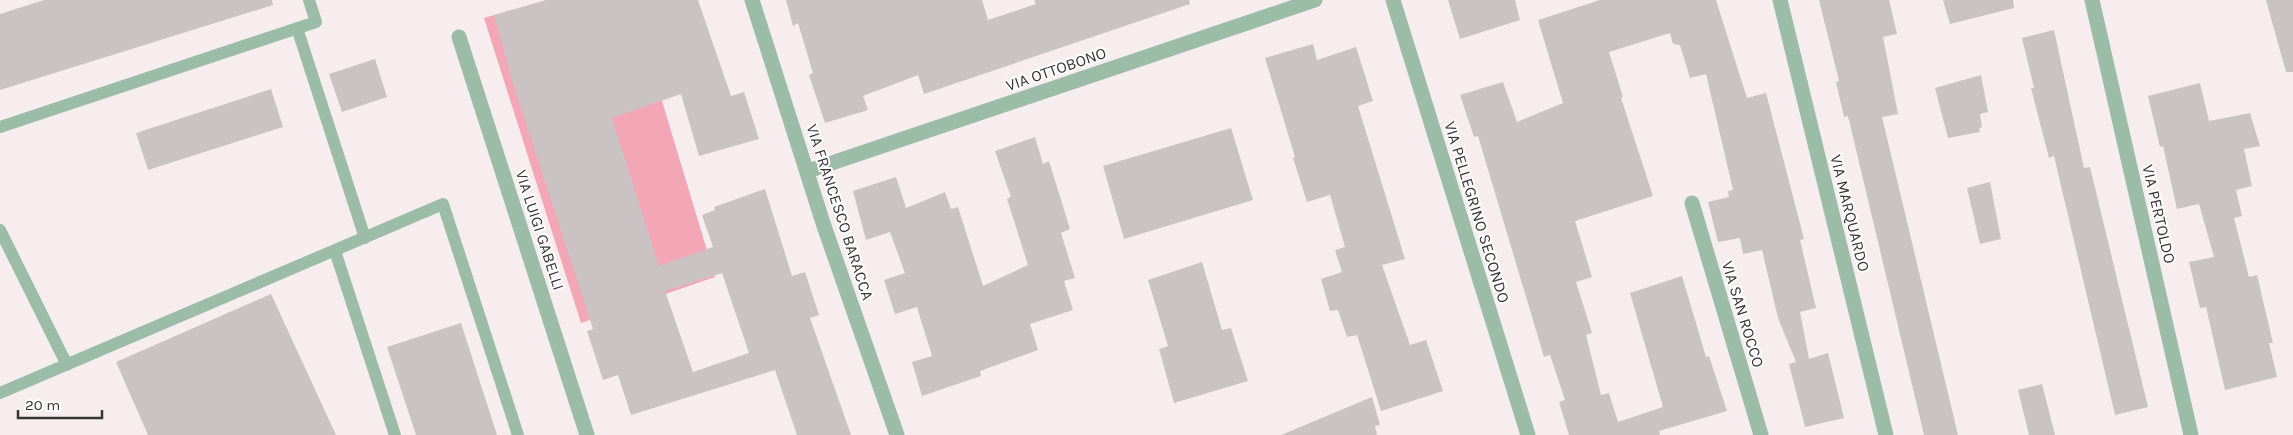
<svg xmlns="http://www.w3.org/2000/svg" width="2293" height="435" viewBox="0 0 2293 435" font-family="Karla,sans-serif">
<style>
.green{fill:#f2a6b6}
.building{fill:#cbc2c3;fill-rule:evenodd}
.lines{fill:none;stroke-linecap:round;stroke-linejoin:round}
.service{stroke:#9bbca6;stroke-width:12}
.minor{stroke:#9bbca6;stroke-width:15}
.labels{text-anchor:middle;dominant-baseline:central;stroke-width:4;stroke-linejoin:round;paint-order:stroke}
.street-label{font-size:16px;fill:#383435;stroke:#fff}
</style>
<rect width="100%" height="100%" fill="#f7edef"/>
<path class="green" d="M 547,0 L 626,0 L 662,101 L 715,277 L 581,323 L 484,18 Z"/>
<path class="building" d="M 44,0 L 272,0 L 273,5 L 0,90 L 0,14 Z
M 547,0 L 698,0 L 731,96 L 744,92 L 759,139 L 699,156 L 681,94 L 612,118 L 659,266 L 713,247 L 702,215 L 715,210 L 714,207 L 765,189 L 792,276 L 805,272 L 819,315 L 810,318 L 851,435 L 797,435 L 775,370 L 631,415 L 618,375 L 603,380 L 587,331 L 593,329 L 511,77 L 494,15 ZM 722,273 L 749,353 L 693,372 L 665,291 Z
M 786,0 L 982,0 L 988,20 L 1036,4 L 1034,0 L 1189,0 L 1190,4 L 924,94 L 918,75 L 863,96 L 868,110 L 825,123 L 809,75 L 813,73 L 798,23 L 793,26 Z
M 1448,0 L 1515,0 L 1520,20 L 1460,39 Z
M 1600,0 L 1716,0 L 1747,98 L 1766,93 L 1804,239 L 1800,240 L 1816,308 L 1800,312 L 1809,359 L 1828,353 L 1844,418 L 1805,427 L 1789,364 L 1796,362 L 1778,318 L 1762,250 L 1743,254 L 1740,238 L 1718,242 L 1708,202 L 1729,197 L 1728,191 L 1733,190 L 1706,74 L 1690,78 L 1680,45 L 1673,44 L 1670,33 L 1609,52 L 1623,97 L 1621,98 L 1653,196 L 1575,221 L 1592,277 L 1576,282 L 1592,333 L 1586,335 L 1601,395 L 1609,393 L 1618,422 L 1663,407 L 1630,293 L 1682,276 L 1706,357 L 1709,356 L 1727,411 L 1659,431 L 1660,435 L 1569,435 L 1559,402 L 1565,400 L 1550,355 L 1544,357 L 1478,136 L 1474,137 L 1460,95 L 1503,82 L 1517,122 L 1563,103 L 1538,20 Z
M 1819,0 L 1889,0 L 1897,34 L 1883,37 L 1898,114 L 1882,117 L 1958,435 L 1924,435 L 1848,116 L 1844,117 L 1836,82 L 1839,81 Z
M 1943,0 L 2013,0 L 2014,8 L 1950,24 Z
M 2266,0 L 2293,0 L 2293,72 L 2286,72 Z
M 2054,30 L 2084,168 L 2090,167 L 2148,407 L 2115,415 L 2054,156 L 2049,158 L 2031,88 L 2034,88 L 2022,38 Z
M 1313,44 L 1317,60 L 1356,47 L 1373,101 L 1358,106 L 1405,259 L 1382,265 L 1410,345 L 1426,340 L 1443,391 L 1381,411 L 1357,335 L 1347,337 L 1338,310 L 1330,311 L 1321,279 L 1342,272 L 1335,250 L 1345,247 L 1330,195 L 1307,202 L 1293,158 L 1295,157 L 1265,58 Z
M 375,59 L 387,97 L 342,112 L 329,74 Z
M 1981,75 L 1988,112 L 1980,114 L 1982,127 L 1979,128 L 1980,132 L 1948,138 L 1935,88 Z
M 2200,83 L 2209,121 L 2250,113 L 2260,146 L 2244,149 L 2252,186 L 2236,190 L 2242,216 L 2234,218 L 2249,277 L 2257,275 L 2273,343 L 2269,343 L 2277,377 L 2225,390 L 2206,307 L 2200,308 L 2189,262 L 2214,257 L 2199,204 L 2177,209 L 2163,146 L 2160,147 L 2148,96 Z
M 271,89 L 283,127 L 148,170 L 136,133 Z
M 1231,128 L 1253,200 L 1124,239 L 1103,166 Z
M 1035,137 L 1043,164 L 1049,161 L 1070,229 L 1061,233 L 1075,278 L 1064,281 L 1073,310 L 1030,324 L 1038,350 L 980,371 L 981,376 L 922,396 L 912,362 L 932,356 L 917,307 L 895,314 L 884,280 L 905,273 L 890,232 L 866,240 L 853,191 L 896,177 L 906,208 L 945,192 L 951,209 L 958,207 L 983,286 L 1028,265 L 1007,199 L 1011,197 L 995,151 Z
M 1990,182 L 2001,239 L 1980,244 L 1967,188 Z
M 1202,262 L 1222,330 L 1231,328 L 1248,381 L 1174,403 L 1159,349 L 1168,346 L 1148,280 Z
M 271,294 L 336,435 L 148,435 L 116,362 Z
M 461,323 L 497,435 L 416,435 L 387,347 Z
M 2042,384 L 2055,435 L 2029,435 L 2018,390 Z
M 1372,397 L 1380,425 L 1375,426 L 1377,435 L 1281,435 Z"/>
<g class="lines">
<path class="service" d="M 297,28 L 365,238
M 0,127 L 316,22 L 309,0
M 0,230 L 67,365
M 335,251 L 395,435
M 0,393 L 443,204 L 518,435"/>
<path class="minor" d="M 752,0 L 824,226 L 897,435
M 1393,0 L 1528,435
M 1780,0 L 1886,435
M 2092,0 L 2191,435
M 459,37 L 587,435
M 808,171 L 1315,0
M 1692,203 L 1761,435"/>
</g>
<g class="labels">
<g class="street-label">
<text transform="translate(1056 69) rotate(-19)">VIA OTTOBONO</text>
<text transform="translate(840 212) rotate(72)">VIA FRANCESCO BARACCA</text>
<text transform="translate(1477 212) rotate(73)">VIA PELLEGRINO SECONDO</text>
<text transform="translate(1850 213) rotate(76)">VIA MARQUARDO</text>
<text transform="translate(2159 214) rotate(77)">VIA PERTOLDO</text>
<text transform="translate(540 230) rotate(72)">VIA LUIGI GABELLI</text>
<text transform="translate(1743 314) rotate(73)">VIA SAN ROCCO</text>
</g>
</g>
<path d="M18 410v8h84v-8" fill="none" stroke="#383435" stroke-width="2.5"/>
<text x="25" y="410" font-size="15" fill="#383435" stroke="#ffffff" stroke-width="4" paint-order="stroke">20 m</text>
</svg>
